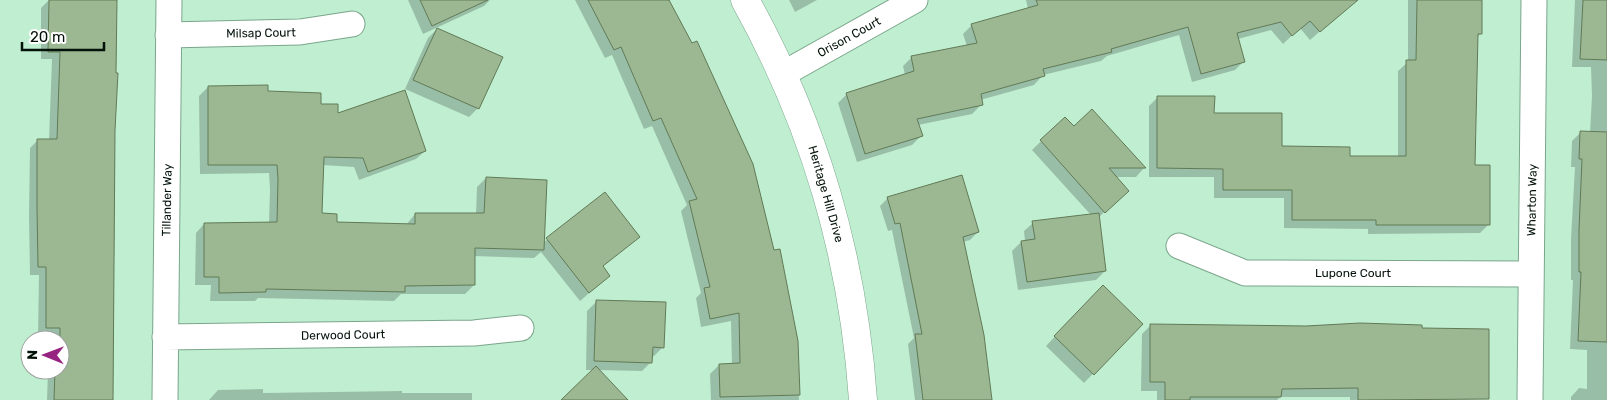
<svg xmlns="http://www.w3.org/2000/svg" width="1607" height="400" viewBox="0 0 1607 400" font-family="Rubik,sans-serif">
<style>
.shadow{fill:#0003}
.building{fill:#9cb892;stroke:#617a56}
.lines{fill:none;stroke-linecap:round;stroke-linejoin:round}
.street-casing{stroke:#7aa68b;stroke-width:27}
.secondary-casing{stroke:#7aa68b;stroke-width:29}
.street{stroke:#fff;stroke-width:25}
.secondary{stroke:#fff;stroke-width:28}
.labels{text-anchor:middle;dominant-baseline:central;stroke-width:4.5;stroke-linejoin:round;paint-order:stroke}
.street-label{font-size:12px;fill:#04130a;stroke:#fff}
</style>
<rect width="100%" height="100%" fill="#c0eed1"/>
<path class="shadow" d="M 49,0 L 116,0 L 113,400 L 47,400 L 48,370 L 60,370 L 60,340 L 48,340 L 48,336 L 38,336 L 39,275 L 30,275 L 29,216 L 30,148 L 38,140 L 49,140 L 52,59 L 41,59 L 41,8 Z
M 408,0 L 490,0 L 484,6 L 423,34 Z
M 575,0 L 667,0 L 797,342 L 799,400 L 711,400 L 710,374 L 719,365 L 732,365 L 731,321 L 701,327 L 696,298 L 701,293 L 681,211 L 687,205 L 652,126 L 644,129 L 612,55 L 605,58 Z
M 789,0 L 817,0 L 795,12 Z
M 1026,0 L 1334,0 L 1343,11 L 1310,40 L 1300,28 L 1283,44 L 1271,30 L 1238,39 L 1244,61 L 1235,70 L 1192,82 L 1179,35 L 1107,56 L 1101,61 L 1043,75 L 1034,85 L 980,100 L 981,105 L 972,114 L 918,125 L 921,136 L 912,145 L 857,162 L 838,103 L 847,94 L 905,75 L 903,66 L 912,57 L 967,46 L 963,34 L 972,25 L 1028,9 Z
M 1408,0 L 1481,0 L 1481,33 L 1477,37 L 1474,166 L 1489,224 L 1480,233 L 1368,234 L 1368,229 L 1284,228 L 1284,198 L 1214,198 L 1214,177 L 1149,177 L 1149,106 L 1158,97 L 1213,114 L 1281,148 L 1349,157 L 1398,157 L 1398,71 L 1408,62 Z
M 1575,0 L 1607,0 L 1607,400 L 1571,400 L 1571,397 L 1579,388 L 1587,389 L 1587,350 L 1570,349 L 1573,280 L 1571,280 L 1571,239 L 1575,167 L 1571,167 L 1572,141 L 1580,133 L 1590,133 L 1592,96 L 1591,67 L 1572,67 Z
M 437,29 L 478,108 L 469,117 L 405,89 L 428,38 Z
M 208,87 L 267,92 L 319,105 L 337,115 L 425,151 L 416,159 L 359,180 L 354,167 L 322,165 L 321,215 L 336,223 L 406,225 L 415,214 L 476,214 L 477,187 L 486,178 L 543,243 L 604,194 L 638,237 L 602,267 L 609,276 L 580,301 L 541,252 L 534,258 L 474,256 L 474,285 L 465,294 L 401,294 L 394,301 L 258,298 L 255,301 L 210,301 L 211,285 L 195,285 L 196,233 L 204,224 L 269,224 L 270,189 L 269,173 L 200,174 L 199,96 Z
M 1092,111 L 1144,168 L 1136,177 L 1115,177 L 1118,199 L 1098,218 L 1105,271 L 1096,280 L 1018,290 L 1012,251 L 1021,242 L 1025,241 L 1024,231 L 1033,223 L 1091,215 L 1032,150 L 1065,118 L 1074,128 Z
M 888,198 L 978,232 L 970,240 L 963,242 L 983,400 L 915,400 L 908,344 L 914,338 L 892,230 L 888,231 L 880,206 Z
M 1103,286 L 1141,324 L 1084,383 L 1046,346 Z
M 596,302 L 663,347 L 654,356 L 651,356 L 651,362 L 642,371 L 598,370 L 626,400 L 563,400 L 595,370 L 586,370 L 587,311 Z
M 1151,325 L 1488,399 L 1350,400 L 1350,397 L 1280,397 L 1277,400 L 1157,400 L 1157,391 L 1141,391 L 1142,334 Z
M 263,389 L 263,393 L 402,391 L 402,393 L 472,393 L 472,400 L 209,400 L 218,390 Z"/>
<path class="building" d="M 49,0 L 117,0 L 116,73 L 118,73 L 115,130 L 113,400 L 54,400 L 55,370 L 60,370 L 60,328 L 46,328 L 46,267 L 38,267 L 37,207 L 37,139 L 57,139 L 60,52 L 48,52 Z
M 420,0 L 488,0 L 432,26 Z
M 588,0 L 669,0 L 692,43 L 697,41 L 753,164 L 774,250 L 780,249 L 798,341 L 800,395 L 720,397 L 719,364 L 740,363 L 739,313 L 710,319 L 704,288 L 710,287 L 689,201 L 697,199 L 661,118 L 653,121 L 621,47 L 614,50 Z
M 1036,0 L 1358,0 L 1320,32 L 1310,21 L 1292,36 L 1281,22 L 1237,33 L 1245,62 L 1201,74 L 1188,27 L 1111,49 L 1112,52 L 1043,69 L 1045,76 L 981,94 L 983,105 L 917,119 L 923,136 L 865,154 L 846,93 L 914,71 L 911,56 L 977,43 L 971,24 L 1038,5 Z
M 1417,0 L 1482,0 L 1482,34 L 1478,34 L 1475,165 L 1490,165 L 1490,225 L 1376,225 L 1376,220 L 1292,220 L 1292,190 L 1223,190 L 1223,169 L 1157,168 L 1157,96 L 1215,96 L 1214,113 L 1282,113 L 1282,146 L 1350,147 L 1350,156 L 1406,156 L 1406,60 L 1416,60 Z
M 1583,0 L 1607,0 L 1607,60 L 1580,59 Z
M 437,28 L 503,57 L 479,109 L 413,80 Z
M 268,85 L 268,91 L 321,93 L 321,104 L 338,104 L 338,113 L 405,90 L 426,151 L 368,172 L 363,158 L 324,157 L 322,213 L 337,214 L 337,222 L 415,224 L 415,213 L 484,213 L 486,177 L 547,180 L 544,250 L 475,248 L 475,285 L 405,286 L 405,292 L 266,289 L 266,292 L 219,293 L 219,277 L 204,277 L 204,223 L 277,222 L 278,179 L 277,165 L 208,165 L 208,86 Z
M 1092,109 L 1146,168 L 1109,168 L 1129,191 L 1105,213 L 1040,140 L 1065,117 L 1074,126 Z
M 1580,131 L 1607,132 L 1607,342 L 1578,341 L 1581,272 L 1579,272 L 1579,230 L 1582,159 L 1579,159 Z
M 962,175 L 979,232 L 963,237 L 984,335 L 992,400 L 923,400 L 915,334 L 922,334 L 900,223 L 895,224 L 887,197 Z
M 605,192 L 640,237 L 603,266 L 610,276 L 589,293 L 546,238 Z
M 1099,213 L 1106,271 L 1027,282 L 1021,241 L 1035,239 L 1032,221 Z
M 1103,285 L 1143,324 L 1094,375 L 1054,336 Z
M 596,300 L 666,302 L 664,348 L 653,347 L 652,363 L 594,361 Z
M 1360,323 L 1422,325 L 1422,328 L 1489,329 L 1489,399 L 1358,400 L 1358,388 L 1282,389 L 1281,397 L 1190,397 L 1190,400 L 1165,400 L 1165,382 L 1150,382 L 1150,324 L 1306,326 Z
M 596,366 L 628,400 L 561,400 Z"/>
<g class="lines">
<defs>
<path id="street" d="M 168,35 L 300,32 L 352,24
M 783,74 L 915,0
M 1179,246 L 1245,273 L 1531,274
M 165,337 L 474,333 L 521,328
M 165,400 L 169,0
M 1530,400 L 1534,0"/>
<path id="secondary" d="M 745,0 C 815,126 853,256 863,400"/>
</defs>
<use href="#street" class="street-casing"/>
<use href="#secondary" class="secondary-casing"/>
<use href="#street" class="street"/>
<use href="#secondary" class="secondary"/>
</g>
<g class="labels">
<g class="street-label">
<text transform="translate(261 33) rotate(-1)">Milsap Court</text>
<text transform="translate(849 37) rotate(-29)">Orison Court</text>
<text transform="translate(826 194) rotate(74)">Heritage Hill Drive</text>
<text transform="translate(167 200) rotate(-89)">Tillander Way</text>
<text transform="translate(1532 200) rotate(-89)">Wharton Way</text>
<text x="1353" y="273">Lupone Court</text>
<text transform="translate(343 335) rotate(-1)">Derwood Court</text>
</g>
</g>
<g transform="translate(45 355) rotate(271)"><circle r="24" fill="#ffffff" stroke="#9ba19d"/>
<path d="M0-4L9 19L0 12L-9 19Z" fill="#972381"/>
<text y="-8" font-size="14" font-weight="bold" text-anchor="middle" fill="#04130a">N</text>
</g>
<path d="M22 42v8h82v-8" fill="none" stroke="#04130a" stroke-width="2.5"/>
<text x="30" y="42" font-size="15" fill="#04130a" stroke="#ffffff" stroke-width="4" paint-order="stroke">20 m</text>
</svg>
